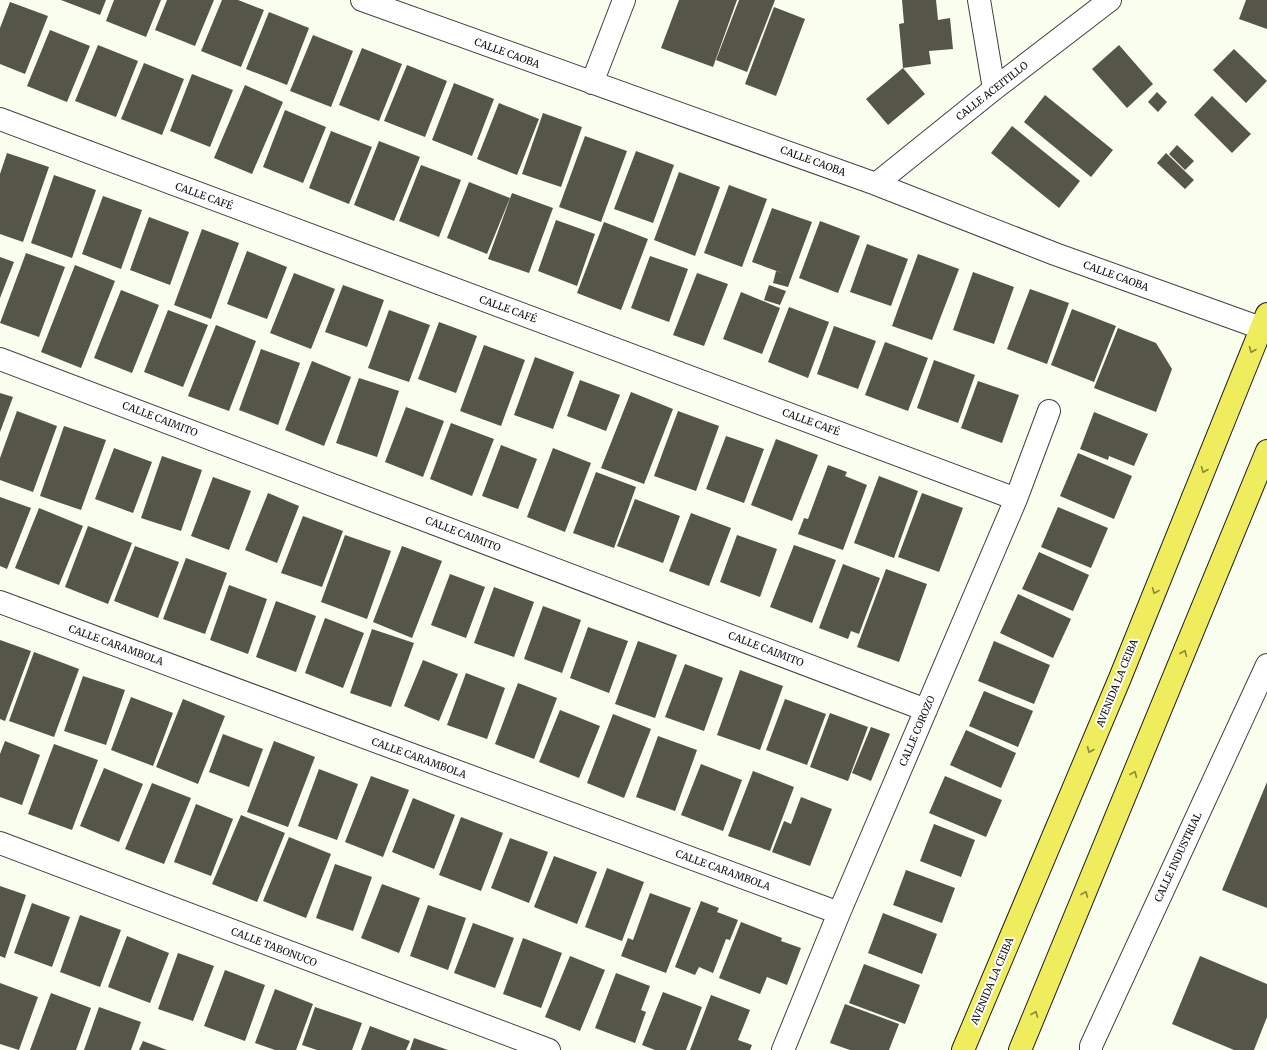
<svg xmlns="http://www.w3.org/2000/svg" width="1267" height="1050" viewBox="0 0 1267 1050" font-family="Merriweather,serif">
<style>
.building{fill:#56554a}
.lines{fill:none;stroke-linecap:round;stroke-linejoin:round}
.minor-casing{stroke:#414141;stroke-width:24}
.highway-casing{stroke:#1f1f1f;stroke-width:24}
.minor{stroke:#fff;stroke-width:22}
.highway{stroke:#efec5d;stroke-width:22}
.oneway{stroke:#8a8839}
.labels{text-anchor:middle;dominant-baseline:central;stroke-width:4;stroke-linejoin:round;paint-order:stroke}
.street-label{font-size:10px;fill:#0e0e0e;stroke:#fff}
</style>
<rect width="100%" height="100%" fill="#f9feef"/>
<path class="building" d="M 61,0 L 106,0 L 100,15 Z
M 114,0 L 161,0 L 146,37 L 106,21 Z
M 167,0 L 214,0 L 195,46 L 155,30 Z
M 222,0 L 238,0 L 264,10 L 241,67 L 201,51 Z
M 679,0 L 737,0 L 713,67 L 661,48 Z
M 739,0 L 775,0 L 747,72 L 716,60 Z
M 902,0 L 936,0 L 938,20 L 950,18 L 953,49 L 929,51 L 931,64 L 903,68 L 899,24 L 904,23 Z
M 1246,0 L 1267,0 L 1267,29 L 1239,19 Z
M 10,2 L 48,16 L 25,74 L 0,64 L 0,28 Z
M 774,7 L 805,19 L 776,96 L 745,84 Z
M 269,12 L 309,28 L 287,85 L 246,69 Z
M 50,30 L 90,46 L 67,102 L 27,86 Z
M 313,35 L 353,51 L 331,107 L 290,91 Z
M 98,45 L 138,61 L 116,117 L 75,101 Z
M 1119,45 L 1153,84 L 1127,108 L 1092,69 Z
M 362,48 L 402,64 L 379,121 L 339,105 Z
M 1234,49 L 1267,81 L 1246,103 L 1213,70 Z
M 144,63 L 184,79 L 162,135 L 121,119 Z
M 407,65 L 447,81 L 425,137 L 384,121 Z
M 903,68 L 925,94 L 888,125 L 866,99 Z
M 192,74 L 233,90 L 210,147 L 170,131 Z
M 454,83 L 494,99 L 472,156 L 432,140 Z
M 245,85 L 283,102 L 252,174 L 214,158 Z
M 1157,92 L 1167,102 L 1158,112 L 1148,102 Z
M 1045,95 L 1113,150 L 1091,177 L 1024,122 Z
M 1212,96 L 1251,134 L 1232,153 L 1194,115 Z
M 499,103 L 539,119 L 517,175 L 477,159 Z
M 285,110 L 326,127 L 303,183 L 263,167 Z
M 543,113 L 582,127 L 561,187 L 522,174 Z
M 1012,126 L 1080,181 L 1059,208 L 991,153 Z
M 331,131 L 372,147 L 349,204 L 309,188 Z
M 585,136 L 627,151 L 601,222 L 559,207 Z
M 379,141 L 420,157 L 394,221 L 354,205 Z
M 1177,145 L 1194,161 L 1185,170 L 1169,154 Z
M 636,151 L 674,165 L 653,223 L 614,209 Z
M 7,153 L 49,167 L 23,242 L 0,234 L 0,174 Z
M 1166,153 L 1194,180 L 1185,189 L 1157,163 Z
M 421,165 L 461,180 L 439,237 L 399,221 Z
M 679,172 L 720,187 L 695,256 L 654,240 Z
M 54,175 L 96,190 L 72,258 L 31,243 Z
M 469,182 L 510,198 L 487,254 L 447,238 Z
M 729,185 L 767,199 L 742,267 L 704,253 Z
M 512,193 L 553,208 L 529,273 L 488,259 Z
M 103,196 L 142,210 L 121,269 L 82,254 Z
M 772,208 L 812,222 L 788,287 L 773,283 L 776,271 L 785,274 L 752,262 Z
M 149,217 L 189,232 L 170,285 L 130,270 Z
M 556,220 L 595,234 L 577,286 L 538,271 Z
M 820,221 L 860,236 L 838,293 L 799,278 Z
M 604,222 L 648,239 L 621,310 L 577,293 Z
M 202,229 L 239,243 L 211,319 L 174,305 Z
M 867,244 L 908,259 L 891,306 L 850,292 Z
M 247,251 L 287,267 L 267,319 L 227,304 Z
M 26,253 L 65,267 L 39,337 L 0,323 Z
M 918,254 L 959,269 L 932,340 L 892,326 Z
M 650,256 L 688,269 L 669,322 L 631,308 Z
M 0,257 L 14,262 L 0,298 Z
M 75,265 L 115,281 L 81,368 L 41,352 Z
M 973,272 L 1014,287 L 994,344 L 953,330 Z
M 294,273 L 335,289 L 311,349 L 270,333 Z
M 697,273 L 728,284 L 704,346 L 673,335 Z
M 343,285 L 384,300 L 367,347 L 325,332 Z
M 769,285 L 786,291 L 780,305 L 764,300 Z
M 1030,289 L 1069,303 L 1047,364 L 1007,349 Z
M 121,290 L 159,305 L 132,373 L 94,358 Z
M 741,292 L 780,308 L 762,354 L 723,339 Z
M 789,307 L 829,322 L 808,378 L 768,362 Z
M 1072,309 L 1116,326 L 1094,382 L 1051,365 Z
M 168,310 L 208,325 L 183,387 L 144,372 Z
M 389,310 L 430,325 L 409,382 L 368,368 Z
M 439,322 L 477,336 L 456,393 L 418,379 Z
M 216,325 L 256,341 L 229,411 L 188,396 Z
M 834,326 L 876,341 L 858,389 L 817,374 Z
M 1118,328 L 1156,343 L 1172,369 L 1156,412 L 1094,388 Z
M 885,342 L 928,358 L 908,411 L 865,395 Z
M 484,345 L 525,360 L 501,426 L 460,411 Z
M 261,349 L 300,363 L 278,425 L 239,410 Z
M 535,357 L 574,372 L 553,429 L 514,415 Z
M 934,360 L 975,375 L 958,423 L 917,408 Z
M 312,361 L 351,377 L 324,446 L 285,430 Z
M 359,378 L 399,391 L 377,457 L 336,443 Z
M 580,380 L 620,395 L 606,431 L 567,416 Z
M 978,381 L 1019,395 L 1002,443 L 961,428 Z
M 631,392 L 673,409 L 644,484 L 601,468 Z
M 0,393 L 13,397 L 0,432 Z
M 406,407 L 444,421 L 423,477 L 385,462 Z
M 17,411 L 57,426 L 33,492 L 0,480 L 0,458 Z
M 678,411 L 719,426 L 696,491 L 654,476 Z
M 1094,412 L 1148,434 L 1134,466 L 1109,456 L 1108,460 L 1080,449 Z
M 451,423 L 494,439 L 472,496 L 430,479 Z
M 64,426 L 106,440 L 81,510 L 40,496 Z
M 726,436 L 764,449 L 744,503 L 706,489 Z
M 776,439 L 818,455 L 792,521 L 751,505 Z
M 501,445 L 537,459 L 518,509 L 482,496 Z
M 114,448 L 152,462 L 133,513 L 95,499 Z
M 553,448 L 591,463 L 565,532 L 527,517 Z
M 1078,453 L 1132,476 L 1114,519 L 1060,496 Z
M 162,456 L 202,470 L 181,531 L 141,518 Z
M 828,465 L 847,472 L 845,476 L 867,485 L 843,550 L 798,534 L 804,518 L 808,519 Z
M 596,472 L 636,487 L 614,548 L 573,533 Z
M 879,476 L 918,491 L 894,558 L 854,543 Z
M 213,477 L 251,491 L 229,550 L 191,536 Z
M 268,493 L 299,506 L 277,563 L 245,550 Z
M 922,493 L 963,508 L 939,572 L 898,557 Z
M 0,497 L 31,508 L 7,569 L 0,566 Z
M 635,499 L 680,516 L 663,563 L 617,546 Z
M 1058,507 L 1108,528 L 1091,568 L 1041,547 Z
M 39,508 L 83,526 L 59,585 L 15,568 Z
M 691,513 L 731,528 L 709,586 L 669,571 Z
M 303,516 L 343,531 L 322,587 L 281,573 Z
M 88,526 L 132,543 L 108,604 L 65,587 Z
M 345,535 L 391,551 L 367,619 L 321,602 Z
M 737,535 L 777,549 L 760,597 L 720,582 Z
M 794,545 L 836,560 L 812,623 L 770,607 Z
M 135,546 L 179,562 L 158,618 L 114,601 Z
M 402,546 L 442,561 L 412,638 L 373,622 Z
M 1039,552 L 1089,575 L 1073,611 L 1022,589 Z
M 186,558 L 227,573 L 205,634 L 163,619 Z
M 843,564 L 880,578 L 859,634 L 851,631 L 848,639 L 819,628 Z
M 886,569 L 927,584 L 899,662 L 857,647 Z
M 450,574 L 485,587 L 466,638 L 431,625 Z
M 229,585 L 267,599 L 248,654 L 210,640 Z
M 494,587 L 534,602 L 514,657 L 474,643 Z
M 1018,594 L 1071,619 L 1053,658 L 1000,633 Z
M 276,601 L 316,616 L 296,672 L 256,657 Z
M 543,606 L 581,620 L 562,673 L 524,659 Z
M 325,618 L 364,633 L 343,688 L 305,673 Z
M 588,627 L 628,641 L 609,693 L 570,678 Z
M 372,629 L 414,643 L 391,707 L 350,693 Z
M 0,640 L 31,651 L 5,721 L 0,719 Z
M 638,641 L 677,655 L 655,718 L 615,704 Z
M 994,641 L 1050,665 L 1034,704 L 978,681 Z
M 34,652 L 79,669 L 54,737 L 9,721 Z
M 423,660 L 458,674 L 439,721 L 404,706 Z
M 685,664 L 723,678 L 704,731 L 665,717 Z
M 740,670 L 783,686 L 760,750 L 717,735 Z
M 466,673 L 505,688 L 487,739 L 447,725 Z
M 83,676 L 125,690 L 106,745 L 64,731 Z
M 518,683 L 557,698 L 534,759 L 495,744 Z
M 984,691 L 1033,711 L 1018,747 L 969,726 Z
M 131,697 L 173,713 L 153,766 L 111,750 Z
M 183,699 L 225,716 L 198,784 L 156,767 Z
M 785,699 L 826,714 L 807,765 L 766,750 Z
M 560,710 L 600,726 L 579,778 L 539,762 Z
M 830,713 L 868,727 L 848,781 L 810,767 Z
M 613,714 L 651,729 L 624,798 L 587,783 Z
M 871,727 L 890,734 L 871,781 L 852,773 Z
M 966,730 L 1016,753 L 1001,788 L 950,765 Z
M 223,734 L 263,749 L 249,787 L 209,772 Z
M 658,736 L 697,750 L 675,811 L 636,797 Z
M 5,741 L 40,755 L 22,805 L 0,797 L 0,754 Z
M 274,741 L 315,757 L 288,827 L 247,812 Z
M 54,744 L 98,760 L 72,830 L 28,814 Z
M 701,764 L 742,780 L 723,831 L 681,815 Z
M 104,768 L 143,784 L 119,842 L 80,826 Z
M 319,769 L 358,784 L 337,840 L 298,826 Z
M 753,771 L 794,787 L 770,851 L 728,836 Z
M 371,776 L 409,790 L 383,857 L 345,842 Z
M 945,776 L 1002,800 L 986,837 L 929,813 Z
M 1267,782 L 1267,908 L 1222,890 Z
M 152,783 L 191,798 L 164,864 L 125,849 Z
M 801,797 L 832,809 L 810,866 L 772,852 L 784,821 L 791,824 Z
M 413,798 L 455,815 L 434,869 L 392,852 Z
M 196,804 L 233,819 L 211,876 L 174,862 Z
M 241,815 L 285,833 L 257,902 L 212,884 Z
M 461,817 L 503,833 L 481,891 L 439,875 Z
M 934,824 L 975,840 L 961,877 L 920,861 Z
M 289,837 L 331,854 L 306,918 L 263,901 Z
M 510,838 L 548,852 L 529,903 L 491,888 Z
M 554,856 L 597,872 L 577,924 L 534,907 Z
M 335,864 L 372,877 L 353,931 L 316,918 Z
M 607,868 L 644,882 L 622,941 L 585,927 Z
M 906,870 L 955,888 L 942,923 L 893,905 Z
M 382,884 L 420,898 L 399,953 L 361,938 Z
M 0,886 L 26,895 L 5,958 L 0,956 Z
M 650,893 L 691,908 L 666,973 L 621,956 L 628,938 L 633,940 Z
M 701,901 L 719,908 L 717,912 L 738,920 L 730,940 L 726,939 L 713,973 L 699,967 L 695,975 L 675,967 Z
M 32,903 L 70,917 L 52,967 L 14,953 Z
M 428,905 L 466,918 L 448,970 L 410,956 Z
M 883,913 L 937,934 L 922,974 L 868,953 Z
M 80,915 L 121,930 L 100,987 L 60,972 Z
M 741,922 L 782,938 L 781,941 L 801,948 L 787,985 L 767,977 L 760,994 L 719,978 Z
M 473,923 L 514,938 L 495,988 L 454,973 Z
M 127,936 L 169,953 L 150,1003 L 108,987 Z
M 523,938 L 562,953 L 541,1008 L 503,994 Z
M 178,953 L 214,966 L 193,1021 L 158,1009 Z
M 570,956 L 605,970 L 580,1031 L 545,1017 Z
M 1200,956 L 1267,984 L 1267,1017 L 1254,1050 L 1234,1050 L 1172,1024 Z
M 864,964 L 920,985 L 905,1024 L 849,1003 Z
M 225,970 L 265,985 L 245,1041 L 204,1026 Z
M 616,973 L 650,986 L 641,1010 L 646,1012 L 635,1043 L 595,1028 Z
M 0,983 L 38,997 L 19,1050 L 0,1044 Z
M 275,989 L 313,1004 L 296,1050 L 275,1050 L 255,1043 Z
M 663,992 L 702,1007 L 686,1050 L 655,1050 L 642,1045 Z
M 51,993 L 91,1008 L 76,1050 L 30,1050 Z
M 711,995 L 750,1010 L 738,1040 L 752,1045 L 750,1050 L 690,1050 Z
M 845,1004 L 899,1024 L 889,1050 L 850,1050 L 830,1043 Z
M 99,1007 L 141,1022 L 131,1050 L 84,1050 Z
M 315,1007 L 362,1023 L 352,1050 L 317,1050 L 302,1045 Z
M 370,1026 L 410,1041 L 406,1050 L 361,1050 Z
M 414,1038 L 448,1050 L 410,1050 Z
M 143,1041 L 167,1050 L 139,1050 Z"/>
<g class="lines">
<defs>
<path id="minor" d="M 362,0 L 876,184 L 1055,254 L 1261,328
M 979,0 L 994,89
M 592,83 L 624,0
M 0,119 L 1016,499
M 876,184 L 994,89 L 1110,0
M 0,359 L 926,710
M 0,602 L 839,913
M 0,843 L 549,1050
M 783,1050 L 839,913 L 1016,499 L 1049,411
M 1091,1050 L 1091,1046 L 1267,665"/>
<path id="highway" d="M 963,1050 L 1120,678 L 1267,314
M 1020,1050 L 1267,451"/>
</defs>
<use href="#minor" class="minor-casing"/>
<use href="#highway" class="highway-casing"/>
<use href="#minor" class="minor"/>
<use href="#highway" class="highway"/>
</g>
<defs><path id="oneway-chevron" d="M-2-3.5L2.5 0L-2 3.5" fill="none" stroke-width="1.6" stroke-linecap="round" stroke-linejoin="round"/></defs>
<g class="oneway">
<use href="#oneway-chevron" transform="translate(1252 350) rotate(112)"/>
<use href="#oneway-chevron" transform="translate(1204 470) rotate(112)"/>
<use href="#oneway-chevron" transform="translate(1155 591) rotate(112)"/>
<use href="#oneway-chevron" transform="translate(1184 653) rotate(-68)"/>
<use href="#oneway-chevron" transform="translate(1090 750) rotate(113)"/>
<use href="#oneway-chevron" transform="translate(1134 774) rotate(-68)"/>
<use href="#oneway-chevron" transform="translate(1085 894) rotate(-68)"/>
<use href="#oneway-chevron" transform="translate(1035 1014) rotate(-68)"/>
</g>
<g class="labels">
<g class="street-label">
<text transform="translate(507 53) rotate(20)">CALLE CAOBA</text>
<text transform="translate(992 91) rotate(-38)">CALLE ACEITILLO</text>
<text transform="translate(813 161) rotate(20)">CALLE CAOBA</text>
<text transform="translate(204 196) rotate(20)">CALLE CAFÉ</text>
<text transform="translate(1116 276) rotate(20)">CALLE CAOBA</text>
<text transform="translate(508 309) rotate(20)">CALLE CAFÉ</text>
<text transform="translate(160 419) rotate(21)">CALLE CAIMITO</text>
<text transform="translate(811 422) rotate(20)">CALLE CAFÉ</text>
<text transform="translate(463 534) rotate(21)">CALLE CAIMITO</text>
<text transform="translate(116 645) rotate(20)">CALLE CARAMBOLA</text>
<text transform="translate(766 649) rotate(21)">CALLE CAIMITO</text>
<text transform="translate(1117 683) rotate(-68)">AVENIDA LA CEIBA</text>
<text transform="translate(917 731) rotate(-67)">CALLE COROZO</text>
<text transform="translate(419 758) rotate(20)">CALLE CARAMBOLA</text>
<text transform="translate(1178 857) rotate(-65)">CALLE INDUSTRIAL</text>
<text transform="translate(723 870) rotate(20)">CALLE CARAMBOLA</text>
<text transform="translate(274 947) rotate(21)">CALLE TABONUCO</text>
<text transform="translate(992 981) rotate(-67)">AVENIDA LA CEIBA</text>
</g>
</g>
</svg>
